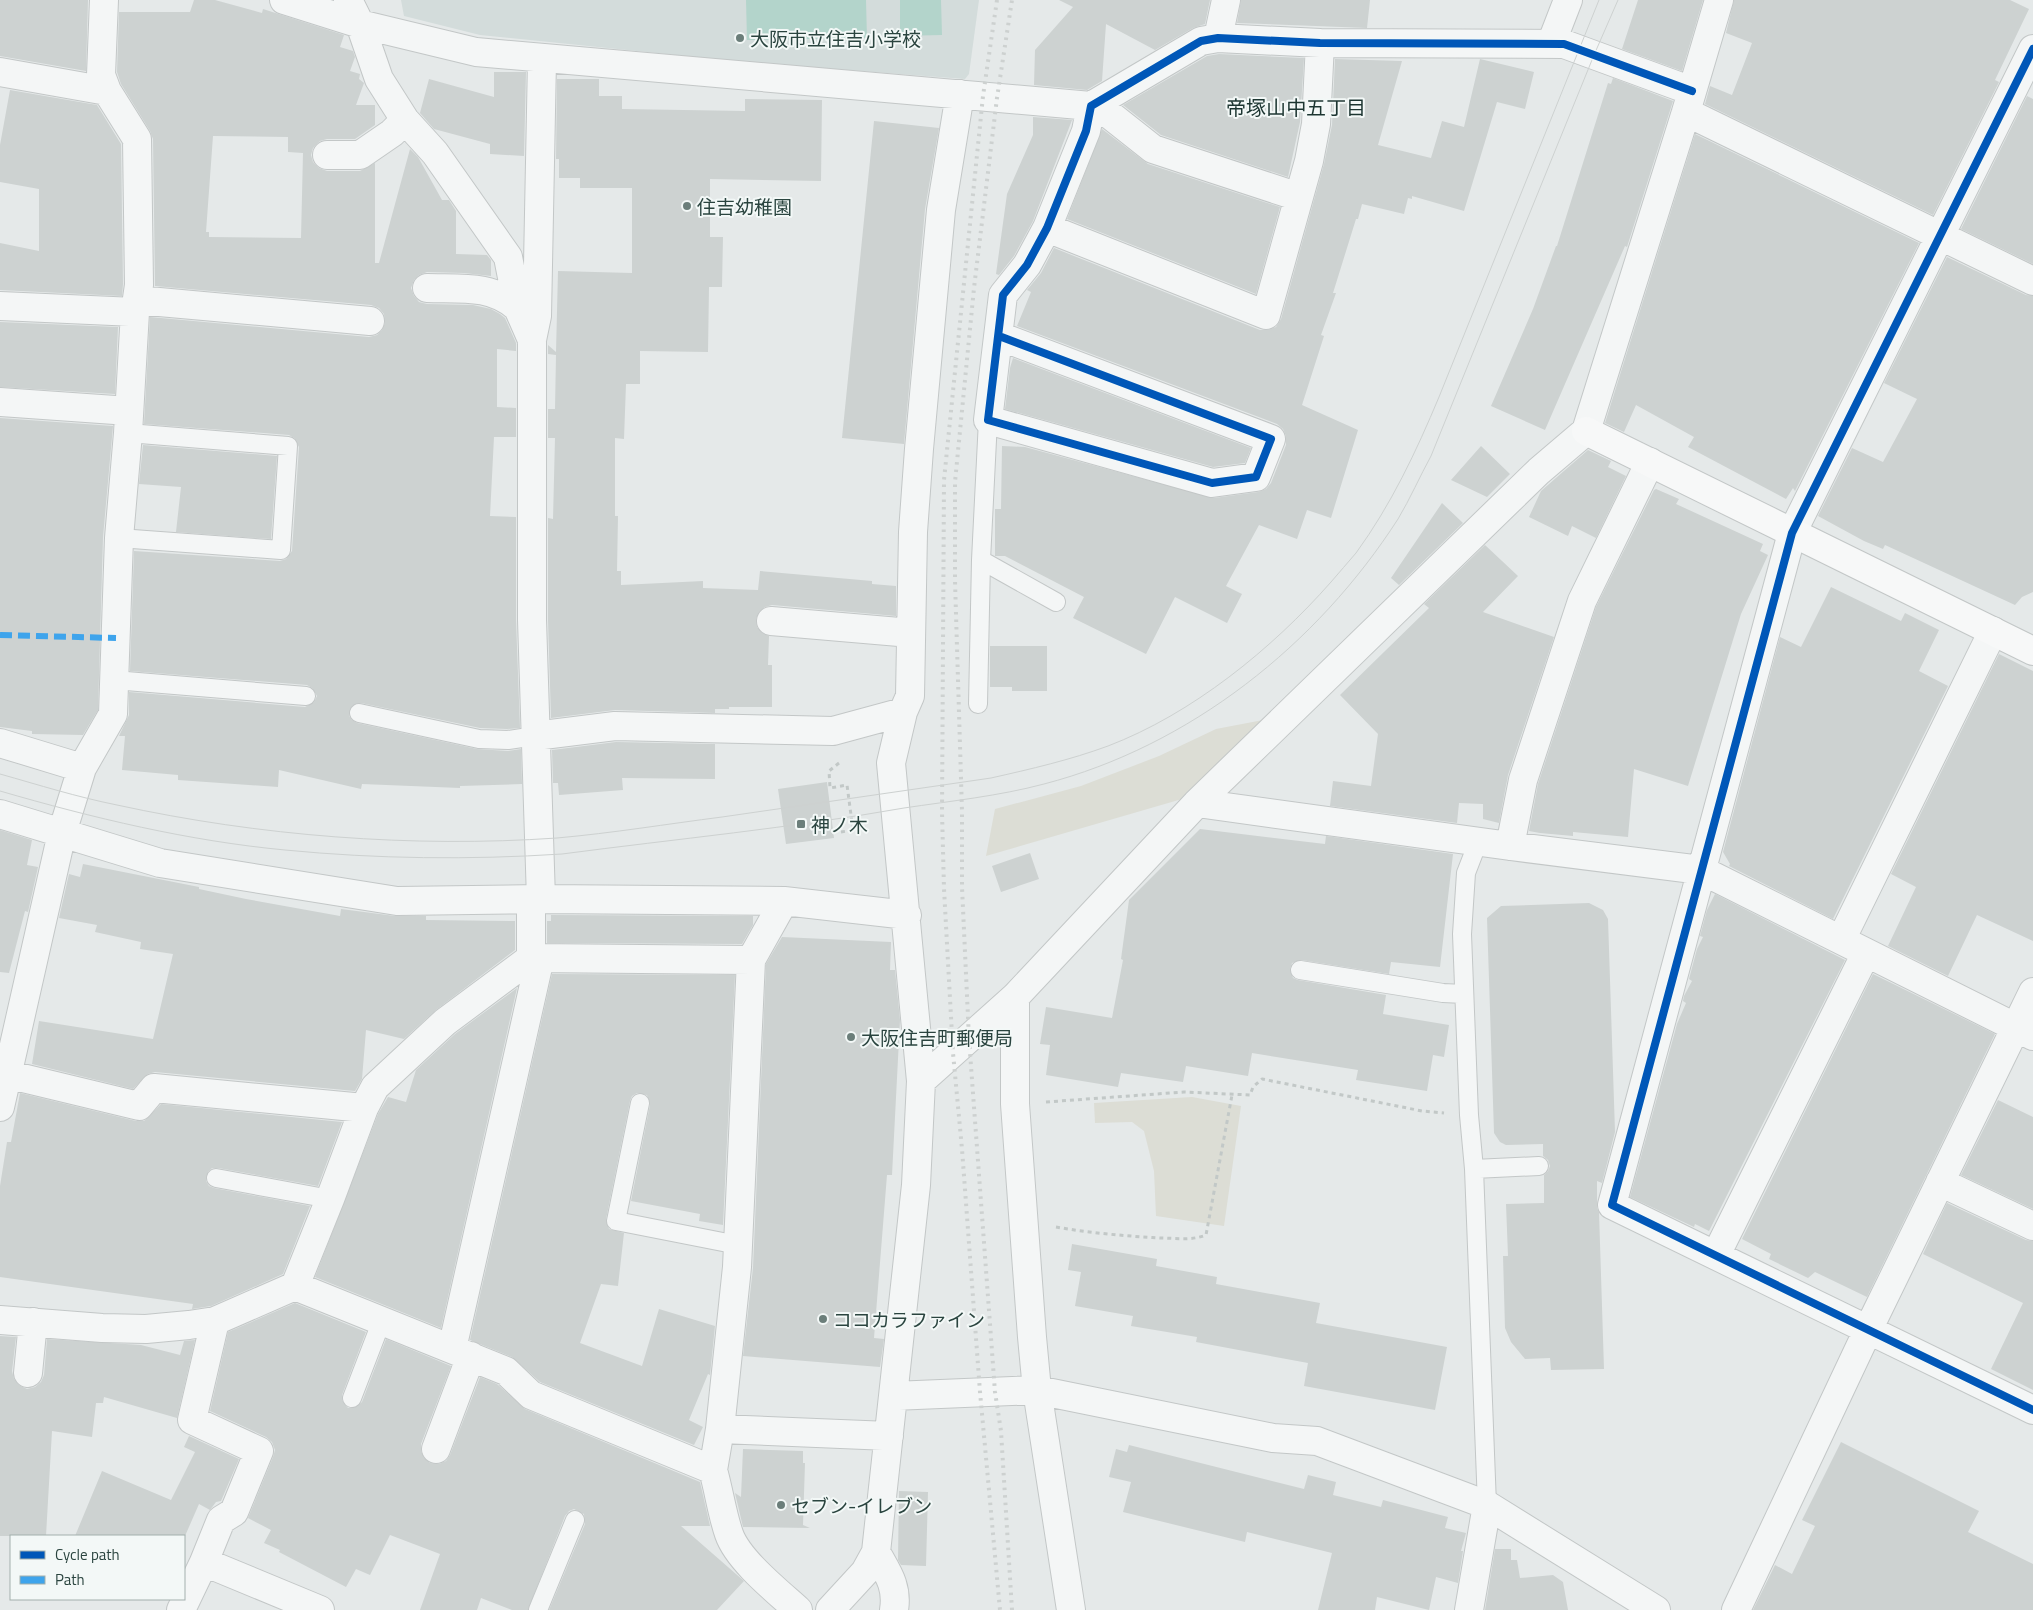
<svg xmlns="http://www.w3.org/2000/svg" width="2033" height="1610" viewBox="0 0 2033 1610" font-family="'Titillium Web','Noto Sans JP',sans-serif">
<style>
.built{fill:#d3dcdb}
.green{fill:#dcddd5}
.water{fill:#b3d4cb}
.building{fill:#cdd2d1;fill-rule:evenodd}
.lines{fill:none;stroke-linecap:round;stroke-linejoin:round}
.lane-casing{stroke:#c3c7c7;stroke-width:20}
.street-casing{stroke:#c3c7c7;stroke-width:30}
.secondary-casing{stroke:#c3c7c7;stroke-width:30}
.path{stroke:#c2c8c7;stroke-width:3;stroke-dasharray:4 4;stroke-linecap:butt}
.lane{stroke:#f4f6f6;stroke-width:18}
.street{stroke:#f4f6f6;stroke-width:28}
.secondary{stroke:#f7f8f8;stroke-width:28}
.tram{stroke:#cdd1d0;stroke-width:1}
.rail{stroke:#cdd1d0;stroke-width:4;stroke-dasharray:2.5 5;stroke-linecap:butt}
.quiet{stroke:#3ea4ec;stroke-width:6;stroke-dasharray:12 6;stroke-linecap:butt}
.cycleway-casing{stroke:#f3f8f7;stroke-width:11}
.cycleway{stroke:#0057b8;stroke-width:8}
.poi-dot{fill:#6b7e7a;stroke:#f3f8f7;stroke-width:2}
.labels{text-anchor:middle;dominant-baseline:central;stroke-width:4;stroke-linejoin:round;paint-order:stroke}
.poi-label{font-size:19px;fill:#2a443f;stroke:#f3f8f7;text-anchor:start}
.neighbourhood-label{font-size:20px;fill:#1c3531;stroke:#f3f8f7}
</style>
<rect width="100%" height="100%" fill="#e5e9e9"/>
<path class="built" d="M 401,0 L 979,0 L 969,74 L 965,79 L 744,62 L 480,35 L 404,16 Z"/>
<path class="green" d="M 1263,720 L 1182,799 L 986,856 L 995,809 L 1081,786 L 1159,756 L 1216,729 Z
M 1192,1097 L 1241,1106 L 1224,1226 L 1156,1216 L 1154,1171 L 1144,1131 L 1132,1122 L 1095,1123 L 1094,1103 Z"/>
<path class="water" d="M 746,0 L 866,0 L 867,38 L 747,40 Z
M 900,0 L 941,0 L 942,35 L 900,36 Z"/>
<path class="building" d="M 0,0 L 88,0 L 86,71 L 0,56 Z
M 194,0 L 215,0 L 262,13 L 263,9 L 344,35 L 340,47 L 353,51 L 355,57 L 350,71 L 360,74 L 359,79 L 364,83 L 356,105 L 375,105 L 375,125 L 355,139 L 327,139 L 320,141 L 313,148 L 311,155 L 313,162 L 319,168 L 327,171 L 360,171 L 375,163 L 375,263 L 379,263 L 410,149 L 418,157 L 442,200 L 449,200 L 456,211 L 456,254 L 487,255 L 491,260 L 491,276 L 464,273 L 427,272 L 419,275 L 414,280 L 411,288 L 414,296 L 419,302 L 427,304 L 473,305 L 491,309 L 500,314 L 505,318 L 516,343 L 516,351 L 497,349 L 497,407 L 516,408 L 516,437 L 494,437 L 490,516 L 516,517 L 516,620 L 520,728 L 507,729 L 480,728 L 361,703 L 352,706 L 349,716 L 352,720 L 357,723 L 477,749 L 508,751 L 521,749 L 522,784 L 460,786 L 460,788 L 362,784 L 361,789 L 279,770 L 278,787 L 178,780 L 178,775 L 122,770 L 125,736 L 119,736 L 129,715 L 129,692 L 305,707 L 314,702 L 317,696 L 312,688 L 307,685 L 130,671 L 134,551 L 280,561 L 286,559 L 292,551 L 299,447 L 294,438 L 289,435 L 144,424 L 150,317 L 369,337 L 377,335 L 382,330 L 385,323 L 384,314 L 379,308 L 371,305 L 155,286 L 153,139 L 150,131 L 121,84 L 117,72 L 119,12 L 190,12 ZM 213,136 L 288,137 L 288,152 L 303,153 L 301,238 L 209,237 L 209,232 L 206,232 Z
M 1059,0 L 1210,0 L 1205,24 L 1193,28 L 1155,50 L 1106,24 L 1102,81 L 1087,90 L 1034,85 L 1035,50 L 1073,7 Z
M 1241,0 L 1370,0 L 1367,28 L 1237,23 Z
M 1638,0 L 1703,0 L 1682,71 L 1622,49 Z
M 1734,0 L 2010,0 L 2029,9 L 1995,80 L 1999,82 L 1933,215 L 1705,104 L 1710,86 L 1732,95 L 1752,43 L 1726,33 Z
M 1219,54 L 1304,58 L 1300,122 L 1288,177 L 1161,135 L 1123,105 L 1207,56 Z
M 1335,59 L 1402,61 L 1378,145 L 1431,158 L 1442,121 L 1464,127 L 1480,59 L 1534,72 L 1525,109 L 1497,102 L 1464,211 L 1412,196 L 1412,199 L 1408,198 L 1404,214 L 1362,204 L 1358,219 L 1356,219 L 1333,293 L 1336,293 L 1321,335 L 1324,336 L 1302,405 L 1358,430 L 1331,518 L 1307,510 L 1297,539 L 1259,525 L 1226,586 L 1242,594 L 1227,623 L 1175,597 L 1146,654 L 1073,618 L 1084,597 L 1005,556 L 995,556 L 995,509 L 1001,509 L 1002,446 L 1025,447 L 1214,498 L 1258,492 L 1266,489 L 1271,483 L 1286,445 L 1286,436 L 1283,429 L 1277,424 L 1017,326 L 1031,292 L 1027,290 L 1041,273 L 1054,248 L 1260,330 L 1268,330 L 1276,327 L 1281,319 L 1324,164 L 1332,125 Z
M 494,72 L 526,72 L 524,156 L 490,154 L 490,144 L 434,129 L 420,113 L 429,79 L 494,97 Z
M 1613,78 L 1673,101 L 1627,247 L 1625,246 L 1545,430 L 1491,406 L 1533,309 L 1556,246 L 1557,246 L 1608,83 L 1611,84 Z
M 557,79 L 599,79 L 599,96 L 622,96 L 622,109 L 745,111 L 745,99 L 822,100 L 821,181 L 710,179 L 710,237 L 723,237 L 722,287 L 709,287 L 708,352 L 640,351 L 640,384 L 626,384 L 624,439 L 615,438 L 615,516 L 618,516 L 617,571 L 621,571 L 621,585 L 703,581 L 703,588 L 758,590 L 760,571 L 872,581 L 872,584 L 896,586 L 896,616 L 772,605 L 765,607 L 759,612 L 756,619 L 757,627 L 762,633 L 769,636 L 768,665 L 772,665 L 772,707 L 729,707 L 729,709 L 715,709 L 715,713 L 615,710 L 551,718 L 548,620 L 548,518 L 553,519 L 555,438 L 548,438 L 548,409 L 555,409 L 556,355 L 548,354 L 548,345 L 556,352 L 558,271 L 632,273 L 632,188 L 580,188 L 580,178 L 559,178 L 559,159 L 556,159 Z
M 10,90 L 97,105 L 121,144 L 123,284 L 122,296 L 0,290 L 0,243 L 39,251 L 39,189 L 0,182 L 0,145 Z
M 2027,96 L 2033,99 L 2033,264 L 1961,229 Z
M 1033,117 L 1072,120 L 1033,221 L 1014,256 L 999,275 L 996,274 L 1007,194 L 1033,135 Z
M 874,121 L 939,128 L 925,209 L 904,444 L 842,438 Z
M 1102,129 L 1148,164 L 1280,207 L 1256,294 L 1067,219 Z
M 1695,134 L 1919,243 L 1795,491 L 1793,488 L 1786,499 L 1688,447 L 1694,437 L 1636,405 L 1624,432 L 1605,423 Z
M 1947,257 L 2026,295 L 2033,296 L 2033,592 L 2022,597 L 2015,605 L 1885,545 L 1883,549 L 1864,541 L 1818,516 L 1852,448 L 1883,462 L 1917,399 L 1884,383 Z
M 0,322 L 118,327 L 115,394 L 0,387 Z
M 1013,358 L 1251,448 L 1245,463 L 1213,467 L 1005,409 L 1010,368 Z
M 0,418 L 113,426 L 103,537 L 98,710 L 83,735 L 32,734 L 32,731 L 0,727 Z
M 143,445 L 277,456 L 271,539 L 176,532 L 181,487 L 139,484 Z
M 1481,446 L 1510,474 L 1487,497 L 1451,480 Z
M 1588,450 L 1611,461 L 1608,467 L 1626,476 L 1596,538 L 1572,526 L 1568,536 L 1529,517 L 1541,491 Z
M 1656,489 L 1679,499 L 1676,504 L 1763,544 L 1760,551 L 1768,555 L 1741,614 L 1688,786 L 1634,769 L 1628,837 L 1573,832 L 1573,836 L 1540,833 L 1529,831 L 1538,784 L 1596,607 L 1654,490 Z
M 1442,503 L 1463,523 L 1399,585 L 1391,578 Z
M 1485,545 L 1518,576 L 1483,612 L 1554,637 L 1508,775 L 1499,823 L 1483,819 L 1483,804 L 1459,803 L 1457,823 L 1330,806 L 1333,781 L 1371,786 L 1378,734 L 1340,695 L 1429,608 L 1424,604 Z
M 1831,587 L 1901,621 L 1905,613 L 1939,630 L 1919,671 L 1948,686 L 1833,919 L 1729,866 L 1730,864 L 1723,852 L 1780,637 L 1801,647 Z
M 990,646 L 1047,646 L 1047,691 L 1012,691 L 1012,687 L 990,687 Z
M 1999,654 L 2033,671 L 2033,941 L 1977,915 L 1948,976 L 1888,946 L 1916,887 L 1891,874 Z
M 616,742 L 715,744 L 715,779 L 622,778 L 623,790 L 559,795 L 558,783 L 553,783 L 552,750 Z
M 827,782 L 834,838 L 786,844 L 778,789 Z
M 1200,829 L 1325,844 L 1326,836 L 1453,854 L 1440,967 L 1391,962 L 1389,974 L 1301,960 L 1292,963 L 1290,969 L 1293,978 L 1298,980 L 1386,995 L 1383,1014 L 1449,1025 L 1444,1057 L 1433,1055 L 1427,1091 L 1356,1080 L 1358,1070 L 1252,1053 L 1248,1076 L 1186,1066 L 1183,1082 L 1121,1073 L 1118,1087 L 1046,1075 L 1050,1045 L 1040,1044 L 1046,1007 L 1112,1018 L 1123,960 L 1121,959 L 1129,900 Z
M 0,830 L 32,840 L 27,865 L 38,867 L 28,912 L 25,911 L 9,973 L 0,972 Z
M 1030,853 L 1039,879 L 1001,892 L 992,866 Z
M 83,864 L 199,887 L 199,889 L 246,899 L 340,916 L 341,909 L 395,916 L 426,916 L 426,920 L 515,921 L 515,950 L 436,1010 L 404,1039 L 366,1030 L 362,1079 L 355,1091 L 155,1072 L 148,1074 L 133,1089 L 32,1064 L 39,1021 L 153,1039 L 173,954 L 140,949 L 141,942 L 95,932 L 97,925 L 59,918 L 69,874 L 80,877 Z
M 1715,894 L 1845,960 L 1709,1231 L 1695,1224 L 1694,1227 L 1630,1197 L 1677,1024 L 1686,1003 L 1683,1001 L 1684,996 L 1692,981 L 1689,979 L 1697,949 L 1703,937 L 1700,936 L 1707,910 Z
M 1589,903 L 1603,910 L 1608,919 L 1615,1132 L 1602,1183 L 1597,1181 L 1597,1208 L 1599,1212 L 1604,1369 L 1551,1370 L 1550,1358 L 1525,1359 L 1511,1342 L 1505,1328 L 1503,1256 L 1508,1256 L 1506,1204 L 1544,1203 L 1544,1175 L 1548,1171 L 1550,1166 L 1548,1160 L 1543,1156 L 1543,1144 L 1506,1145 L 1500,1142 L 1494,1133 L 1487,918 L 1501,906 Z
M 551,915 L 753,916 L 753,925 L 742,944 L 547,943 L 547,921 L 551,921 Z
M 782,937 L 891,942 L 890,970 L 895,970 L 900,1020 L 892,1175 L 887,1175 L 874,1338 L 884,1339 L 880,1367 L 743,1356 L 753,1268 L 766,964 Z
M 552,974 L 735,975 L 723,1225 L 699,1221 L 700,1214 L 631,1201 L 650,1105 L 647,1095 L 637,1093 L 632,1096 L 630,1101 L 606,1219 L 609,1229 L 624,1233 L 618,1286 L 601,1284 L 580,1343 L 642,1366 L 659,1309 L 715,1326 L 710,1375 L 708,1374 L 689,1420 L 703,1427 L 694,1445 L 540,1382 L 512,1357 L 470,1340 Z
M 1873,974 L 1995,1034 L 1867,1297 L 1815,1272 L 1808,1278 L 1769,1259 L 1771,1254 L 1742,1239 Z
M 517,988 L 441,1328 L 315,1277 L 378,1114 L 388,1097 L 406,1102 L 416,1070 L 455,1034 Z
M 20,1093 L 136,1121 L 144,1121 L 161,1104 L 342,1122 L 318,1186 L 218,1168 L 212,1168 L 208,1172 L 206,1181 L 209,1186 L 214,1188 L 310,1206 L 283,1274 L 211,1306 L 192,1309 L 193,1304 L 0,1277 L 0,1186 L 7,1142 L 11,1142 Z
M 1998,1100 L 2033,1117 L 2033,1209 L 1961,1175 Z
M 1947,1203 L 2026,1240 L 2033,1241 L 2033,1390 L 1991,1369 L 2023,1303 L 1923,1254 Z
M 1072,1244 L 1157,1259 L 1156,1266 L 1217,1277 L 1216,1284 L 1320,1303 L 1316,1323 L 1447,1347 L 1435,1410 L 1304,1386 L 1308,1363 L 1196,1342 L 1197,1337 L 1131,1326 L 1133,1316 L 1075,1306 L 1081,1272 L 1068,1270 Z
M 295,1303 L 366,1332 L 342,1395 L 342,1400 L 348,1408 L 354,1408 L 362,1402 L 386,1339 L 451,1366 L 421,1444 L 421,1451 L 424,1458 L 430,1463 L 439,1464 L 446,1461 L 450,1455 L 480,1377 L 497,1384 L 525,1409 L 700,1482 L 710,1526 L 681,1526 L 744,1581 L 717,1610 L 549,1610 L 585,1524 L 584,1514 L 574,1509 L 569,1511 L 565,1516 L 528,1610 L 512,1610 L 481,1598 L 477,1610 L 420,1610 L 440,1554 L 390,1535 L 370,1575 L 356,1569 L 346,1587 L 279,1552 L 280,1550 L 264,1543 L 271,1530 L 248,1518 L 273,1457 L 275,1450 L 272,1442 L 266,1437 L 210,1411 L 228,1332 Z
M 0,1336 L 16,1337 L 12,1371 L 14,1379 L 19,1385 L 27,1389 L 35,1387 L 41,1382 L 44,1375 L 47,1339 L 141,1345 L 180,1355 L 184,1341 L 195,1340 L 177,1418 L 104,1397 L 103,1403 L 96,1403 L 92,1437 L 52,1431 L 46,1536 L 0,1536 Z
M 189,1436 L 239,1459 L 221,1501 L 216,1502 L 210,1510 L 199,1504 L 185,1536 L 75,1536 L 102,1471 L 171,1500 L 195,1452 L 184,1447 Z
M 1841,1442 L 1979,1511 L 1968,1532 L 2033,1564 L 2033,1610 L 1753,1610 L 1775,1565 L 1792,1574 L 1815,1526 L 1802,1520 Z
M 1129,1445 L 1304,1489 L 1308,1475 L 1336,1482 L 1333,1495 L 1381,1507 L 1383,1500 L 1448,1517 L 1445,1528 L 1466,1533 L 1461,1551 L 1463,1551 L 1458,1583 L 1436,1577 L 1429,1610 L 1377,1597 L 1375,1610 L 1318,1610 L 1332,1553 L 1247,1532 L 1245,1542 L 1123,1512 L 1131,1482 L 1109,1477 L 1116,1449 L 1127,1452 Z
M 743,1449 L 803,1451 L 803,1463 L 805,1463 L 803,1525 L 810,1528 L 743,1527 L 735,1493 L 741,1497 Z
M 899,1491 L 928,1492 L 926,1566 L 901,1565 L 898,1560 Z
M 1495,1549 L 1511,1549 L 1511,1560 L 1517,1560 L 1520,1578 L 1553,1575 L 1563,1582 L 1568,1610 L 1485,1610 Z"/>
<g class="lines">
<defs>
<path id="lane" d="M 988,420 L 981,560 L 1056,602
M 119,538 L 281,550 L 288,446 L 128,433
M 114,680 L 306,696
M 978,704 L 981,560
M 359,713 L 479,739 L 508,740 L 535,736
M 1478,842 L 1466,873 L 1462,934 L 1469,1115 L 1474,1169 L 1487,1505
M 1300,970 L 1443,993 L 1464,994
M 640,1103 L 616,1221 L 738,1245
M 1474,1169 L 1539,1166
M 216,1178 L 330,1199
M 352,1398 L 382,1320
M 538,1610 L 575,1520"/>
<path id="street" d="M 284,0 L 360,24 L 476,52 L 1091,106 L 1110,115 L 1153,149 L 1299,197
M 348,0 L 360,24 L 379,79 L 405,120 L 435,153 L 508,257 L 518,308 L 532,340
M 1218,38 L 1226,0
M 1551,44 L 1568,0
M 2033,49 L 1792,533 L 1612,1205 L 2033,1410
M 0,72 L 107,91
M 1686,112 L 2033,281
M 327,155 L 360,155 L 392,133 L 405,120
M 1047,228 L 1266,315 L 1309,161 L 1316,124 L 1320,43
M 427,288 C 459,289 492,284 518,308
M 137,300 L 370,321
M 0,306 L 135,312
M 999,336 L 1271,439 L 1256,477 L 1212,483 L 988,420 L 1003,295 L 1027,265 L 1047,228 L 1086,131 L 1091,106 L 1201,41 L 1218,38 L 1320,43 L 1564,44 L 1692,91
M 0,402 L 129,411
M 771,621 L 911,633
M 535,736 L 615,726 L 833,731 L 903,712
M 0,743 L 82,768
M 1197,803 L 1510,846 L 1701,870 L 2033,1036
M 0,814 L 160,863 L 397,901 L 541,899 L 784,901 L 907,915
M 1510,846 L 1523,780 L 1582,601 L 1650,462
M 541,899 L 532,620 L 532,340 L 537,316 L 542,60
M 1841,940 L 1993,631
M 531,958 L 751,960
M 1015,997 L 1015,1104 L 1032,1337 L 1037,1390 L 1071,1610
M 6,1074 L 139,1106 L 154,1088 L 364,1108
M 921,1081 L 1015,997 L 1197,803 L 1539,471 L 1586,431 L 1686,112 L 1719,0
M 0,1107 L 62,833 L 82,768 L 113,714 L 119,538 L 128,433 L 135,312 L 139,285 L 137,139 L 107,91 L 101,75 L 104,0
M 1940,1182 L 2033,1226
M 1716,1255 L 1866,953
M 295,1286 L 506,1371 L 531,1395 L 713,1470 C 719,1491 722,1514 729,1534 C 738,1560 777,1591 798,1610
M 0,1320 L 102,1328 L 146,1329 L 189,1325 L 215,1321 L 295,1286 L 330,1199 L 364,1108 L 375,1087 L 445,1022 L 531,958 L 531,900
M 452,1349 L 540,958
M 28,1373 L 33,1322
M 893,1396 L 1037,1390 L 1273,1438 L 1317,1441 L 1487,1505 L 1656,1610
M 720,1429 L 889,1436
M 436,1449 L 471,1356
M 713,1470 L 720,1429 L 737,1267 L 751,960 L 784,901
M 876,1552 C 887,1572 898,1586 894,1610
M 204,1562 L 221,1520 L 234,1512 L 259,1451 L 192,1420 L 215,1321
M 181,1610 L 204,1562 L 320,1610
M 830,1610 L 865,1572 L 876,1552 L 916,1185 L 921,1081 L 891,763 L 903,712 L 910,696 L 913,532 L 919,449 L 941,210 L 960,94
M 1469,1610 L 1487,1505
M 1736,1610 L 1868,1330 L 2033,992"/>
<path id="secondary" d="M 1586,431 L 2033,651"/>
</defs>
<use href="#lane" class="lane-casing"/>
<use href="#street" class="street-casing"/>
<use href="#secondary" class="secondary-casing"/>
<path class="path" d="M 839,763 L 829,771 L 830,788 L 847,785 L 853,830
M 841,832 L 866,828
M 1046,1102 L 1184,1092 L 1250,1095 L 1253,1087 L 1262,1079 L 1422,1111 L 1444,1113
M 1056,1227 C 1090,1233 1125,1236 1160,1238 C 1175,1238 1191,1241 1206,1235 L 1232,1095"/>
<use href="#lane" class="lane"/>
<use href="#street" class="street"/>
<use href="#secondary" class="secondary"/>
<path class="tram" d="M 0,774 C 39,785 77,797 117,805 C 259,836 412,848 557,838 C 613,833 667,824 722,817 C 812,804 902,791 991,778 C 1031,769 1070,760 1108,746 C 1192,714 1272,649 1331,582 C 1339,572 1348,563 1356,553 C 1391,505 1416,452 1439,397 L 1599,0
M 0,791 C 93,818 189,841 285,850 C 377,859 470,860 562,854 C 676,839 791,828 904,808 C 951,801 999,796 1044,784 C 1190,746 1317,645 1398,519 C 1410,499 1420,476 1431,456 L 1594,55 L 1618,0"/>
<path class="rail" d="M 997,0 L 983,96 L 944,480 L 942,812 L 944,889 L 953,1053 L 962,1149 L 980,1392 L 1000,1610
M 1012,1610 L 1001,1431 L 995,1392 L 969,1039 L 962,887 L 962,811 L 955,581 L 955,482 L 974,288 L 997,98 L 1012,0"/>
<path class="quiet" d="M 0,635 L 116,638"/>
<defs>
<path id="cycleway" d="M 2033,49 L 1792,533 L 1612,1205 L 2033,1410
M 999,336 L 1271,439 L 1256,477 L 1212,483 L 988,420 L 1003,295 L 1027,265 L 1047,228 L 1086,131 L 1091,106 L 1201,41 L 1218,38 L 1320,43 L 1564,44 L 1692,91"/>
</defs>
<use href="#cycleway" class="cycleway-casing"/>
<use href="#cycleway" class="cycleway"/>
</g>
<g class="poi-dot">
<circle cx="740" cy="38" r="5"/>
<circle cx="687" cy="206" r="5"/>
<rect x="796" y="819" width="10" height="10" rx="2.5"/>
<circle cx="851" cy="1037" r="5"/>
<circle cx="823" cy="1319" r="5"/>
<circle cx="781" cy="1505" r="5"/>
</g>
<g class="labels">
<g class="poi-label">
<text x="750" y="38">大阪市立住吉小学校</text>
<text x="697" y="206">住吉幼稚園</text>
<text x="811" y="824">神ノ木</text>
<text x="861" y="1037">大阪住吉町郵便局</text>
<text x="833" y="1319">ココカラファイン</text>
<text x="791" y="1505">セブン-イレブン</text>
</g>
<g class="neighbourhood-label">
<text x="1296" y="107">帝塚山中五丁目</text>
</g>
</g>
<rect x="10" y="1535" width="175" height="65" fill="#f3f8f7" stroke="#a3b0ad"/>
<rect x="20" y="1551" width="25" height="8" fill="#0057b8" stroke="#a3b0ad"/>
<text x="55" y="1560" font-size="15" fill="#2a443f">Cycle path</text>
<rect x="20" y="1576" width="25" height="8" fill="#3ea4ec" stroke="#a3b0ad"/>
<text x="55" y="1585" font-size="15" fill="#2a443f">Path</text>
</svg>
